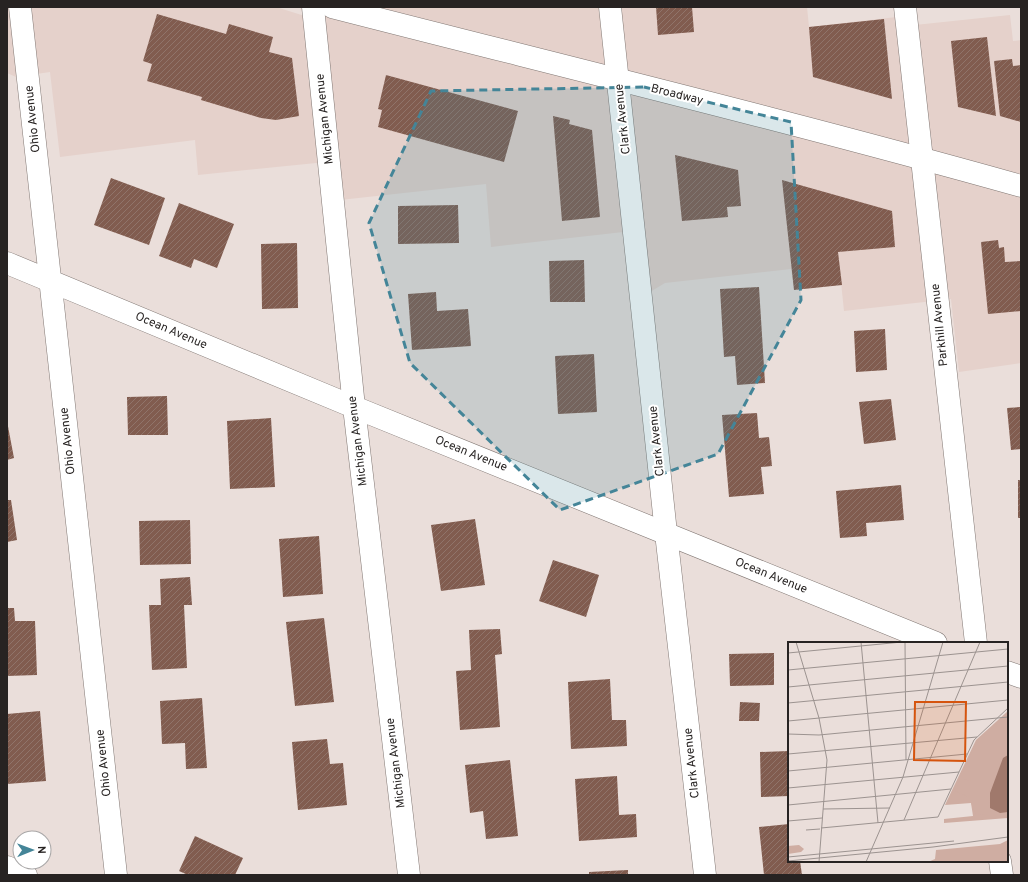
<svg xmlns="http://www.w3.org/2000/svg" width="1028" height="882" viewBox="0 0 1028 882" font-family="Overpass,sans-serif">
<style>
.built{fill:#e5d1cb}
.building{fill:url(#building-hatch)}
.lines{fill:none;stroke-linecap:round;stroke-linejoin:round}
.minor-casing{stroke:#827874;stroke-width:23}
.tertiary-casing{stroke:#827874;stroke-width:23}
.secondary-casing{stroke:#827874;stroke-width:23}
.minor{stroke:#fff;stroke-width:22}
.tertiary{stroke:#fff;stroke-width:22}
.secondary{stroke:#fff;stroke-width:22}
.marked{fill:#448598;fill-opacity:0.2;stroke:#448598;stroke-width:3;stroke-dasharray:8 5;stroke-linejoin:round}
.labels{text-anchor:middle;dominant-baseline:central;stroke-width:4;stroke-linejoin:round;paint-order:stroke}
.street-label{font-size:12px;fill:#272322;stroke:#fff}
.inset-road{fill:none;stroke:#9c9390;stroke-width:1}
.view{fill:#d5540e;fill-opacity:0.15;stroke:#d5540e;stroke-width:2}
.inset-edge{fill:none;stroke:#272322;stroke-width:2}
</style>
<defs>
<pattern id="building-hatch" width="6" height="6" patternUnits="userSpaceOnUse"><rect width="6" height="6" fill="#815c4f"/><path d="M-1 1l2-2M0 6l6-6M5 7l2-2" fill="none" stroke="#90746a"/></pattern>
</defs>
<rect width="100%" height="100%" fill="#eadeda"/>
<path class="built" d="M 7,7 L 276,7 L 324,22 L 322,7 L 807,7 L 809,27 L 914,15 L 915,25 L 1010,15 L 1013,41 L 1021,40 L 1021,363 L 959,372 L 951,299 L 844,311 L 841,282 L 794,290 L 791,269 L 665,283 L 650,292 L 641,230 L 491,247 L 486,184 L 340,200 L 336,161 L 198,175 L 195,140 L 60,157 L 50,72 L 16,77 L 7,73 Z"/>
<path class="building" d="M 656,7 L 692,7 L 694,32 L 658,35 Z
M 157,14 L 226,34 L 229,24 L 273,37 L 269,52 L 292,58 L 299,116 L 276,120 L 261,118 L 201,100 L 202,97 L 147,81 L 152,64 L 143,61 Z
M 884,19 L 892,99 L 813,77 L 809,27 Z
M 987,37 L 996,116 L 958,107 L 951,41 Z
M 1012,59 L 1013,66 L 1021,65 L 1021,122 L 1000,116 L 994,61 Z
M 386,75 L 518,111 L 504,162 L 378,127 L 382,110 L 378,109 Z
M 553,116 L 570,120 L 569,124 L 592,130 L 600,217 L 562,221 Z
M 675,155 L 738,170 L 741,206 L 727,207 L 728,217 L 682,221 Z
M 111,178 L 165,198 L 149,245 L 94,225 Z
M 782,180 L 892,211 L 895,247 L 838,252 L 842,285 L 794,290 Z
M 179,203 L 234,224 L 217,268 L 194,259 L 191,268 L 159,256 Z
M 458,205 L 459,243 L 398,244 L 398,206 Z
M 998,240 L 999,248 L 1004,247 L 1005,262 L 1021,261 L 1021,311 L 988,314 L 981,242 Z
M 297,243 L 298,308 L 262,309 L 261,244 Z
M 584,260 L 585,302 L 550,302 L 549,261 Z
M 759,287 L 765,383 L 737,385 L 735,356 L 724,357 L 720,289 Z
M 436,292 L 437,311 L 468,309 L 471,346 L 412,350 L 408,294 Z
M 885,329 L 887,370 L 856,372 L 854,331 Z
M 594,354 L 597,412 L 558,414 L 555,356 Z
M 167,396 L 168,435 L 128,435 L 127,397 Z
M 891,399 L 896,440 L 864,444 L 859,402 Z
M 1021,407 L 1021,449 L 1011,450 L 1007,408 Z
M 757,413 L 759,438 L 769,437 L 772,466 L 761,467 L 764,494 L 729,497 L 722,415 Z
M 271,418 L 275,487 L 230,489 L 227,421 Z
M 7,421 L 14,458 L 7,460 Z
M 1018,480 L 1021,480 L 1021,518 L 1018,518 Z
M 901,485 L 904,520 L 866,523 L 867,536 L 840,538 L 836,491 Z
M 7,500 L 11,500 L 17,540 L 7,542 Z
M 475,519 L 485,585 L 441,591 L 431,525 Z
M 190,520 L 191,564 L 140,565 L 139,521 Z
M 319,536 L 323,594 L 283,597 L 279,539 Z
M 553,560 L 599,575 L 586,617 L 539,601 Z
M 190,577 L 192,605 L 184,605 L 187,668 L 152,670 L 149,605 L 161,605 L 160,579 Z
M 7,608 L 14,608 L 15,621 L 35,621 L 37,675 L 7,676 Z
M 324,618 L 334,702 L 295,706 L 286,622 Z
M 500,629 L 502,654 L 495,655 L 500,727 L 460,730 L 456,671 L 471,670 L 469,630 Z
M 774,653 L 774,685 L 730,686 L 729,654 Z
M 610,679 L 612,720 L 626,720 L 627,746 L 571,749 L 568,682 Z
M 202,698 L 207,768 L 186,769 L 185,743 L 162,744 L 160,701 Z
M 740,702 L 760,703 L 759,721 L 739,721 Z
M 40,711 L 46,781 L 7,784 L 7,714 Z
M 327,739 L 330,764 L 343,763 L 347,805 L 298,810 L 292,742 Z
M 789,751 L 789,796 L 761,797 L 760,752 Z
M 510,760 L 518,836 L 486,839 L 483,811 L 470,813 L 465,765 Z
M 617,776 L 619,815 L 636,814 L 637,837 L 579,841 L 575,779 Z
M 789,824 L 789,861 L 800,861 L 802,875 L 764,875 L 759,827 Z
M 195,836 L 243,858 L 235,875 L 188,875 L 179,871 Z
M 628,870 L 628,875 L 589,875 L 589,872 Z"/>
<g class="lines">
<defs>
<path id="minor" d="M 20,7 L 116,875
M 313,7 L 354,407 L 409,875
M 905,7 L 976,643
M 7,263 L 354,407 L 936,643
M 1007,672 L 1021,677
M 1000,861 L 1002,875
M 7,867 L 26,875"/>
<path id="tertiary" d="M 610,7 L 666,533 L 705,875"/>
<path id="secondary" d="M 332,7 C 562,66 793,122 1021,186"/>
</defs>
<use href="#minor" class="minor-casing"/>
<use href="#tertiary" class="tertiary-casing"/>
<use href="#secondary" class="secondary-casing"/>
<use href="#minor" class="minor"/>
<use href="#tertiary" class="tertiary"/>
<use href="#secondary" class="secondary"/>
</g>
<path class="marked" d="M 644,87 L 791,122 L 801,300 L 718,454 L 560,510 L 410,363 L 369,223 L 431,91 Z"/>
<g class="labels">
<g class="street-label">
<text transform="translate(677 95) rotate(14)">Broadway</text>
<text transform="translate(33 119) rotate(-96)">Ohio Avenue</text>
<text transform="translate(325 119) rotate(-96)">Michigan Avenue</text>
<text transform="translate(623 119) rotate(-96)">Clark Avenue</text>
<text transform="translate(940 325) rotate(-96)">Parkhill Avenue</text>
<text transform="translate(171 331) rotate(23)">Ocean Avenue</text>
<text transform="translate(68 441) rotate(-96)">Ohio Avenue</text>
<text transform="translate(358 441) rotate(-97)">Michigan Avenue</text>
<text transform="translate(657 441) rotate(-96)">Clark Avenue</text>
<text transform="translate(471 454) rotate(22)">Ocean Avenue</text>
<text transform="translate(771 576) rotate(22)">Ocean Avenue</text>
<text transform="translate(104 763) rotate(-96)">Ohio Avenue</text>
<text transform="translate(396 763) rotate(-97)">Michigan Avenue</text>
<text transform="translate(692 763) rotate(-96)">Clark Avenue</text>
</g>
</g>
<g transform="translate(788 642)">
<rect width="220" height="220" fill="#eadeda"/>
<path d="M 220,69 L 220,176 L 156,181 L 156,177 L 185,174 L 183,161 L 157,163 L 188,98 Z" fill="#cfada2"/>
<path d="M 215,77 L 220,77 L 220,100 L 218,113 L 212,120 L 202,148 L 201,162 L 204,170 L 199,167 L 199,172 L 188,173 L 183,161 L 183,139 L 173,136 L 172,133 L 190,98 ZM 220,198 L 220,220 L 140,220 L 147,217 L 148,208 L 212,202 ZM 11,203 L 16,207 L 13,210 L 0,212 L 0,204 Z" fill="#cfada2"/>
<path d="M 173,136 L 181,144 L 181,155 L 167,149 Z" fill="#cfada2"/>
<path d="M 220,104 L 220,170 L 212,171 L 202,166 L 202,151 L 215,116 L 220,113 Z" fill="#a0796c"/>
<path class="inset-road" d="M 8,0 L 31,76 L 39,118 L 31,220M 73,0 L 90,181M 117,0 L 118,118M 0,11 L 114,0M 0,28 L 220,7M 0,45 L 220,24M 0,61 L 220,40M 0,79 L 220,58M 0,92 L 31,93 L 220,75M 0,112 L 189,95M 0,129 L 179,112M 0,146 L 171,130M 0,163 L 163,147M 35,167 L 102,166M 116,178 L 192,0M 0,179 L 34,176M 33,186 L 150,175 L 186,98 L 220,66M 18,188 L 32,187M 0,215 L 166,199M 0,219 L 145,205 L 220,195M 78,220 L 115,135 L 155,0"/>
<path class="view" d="M 127,60 L 178,60 L 177,119 L 126,118 Z"/>
<rect width="220" height="220" class="inset-edge"/>
</g>
<rect width="1028" height="882" fill="none" stroke="#272322" stroke-width="16"/>
<g transform="translate(32 850) rotate(89)"><circle r="19" fill="#ffffff" stroke="#a9a7a7"/>
<path d="M0-3L7 15L0 10L-7 15Z" fill="#448598"/>
<text y="-6" font-size="11" font-weight="bold" text-anchor="middle" fill="#272322">N</text>
</g>
</svg>
